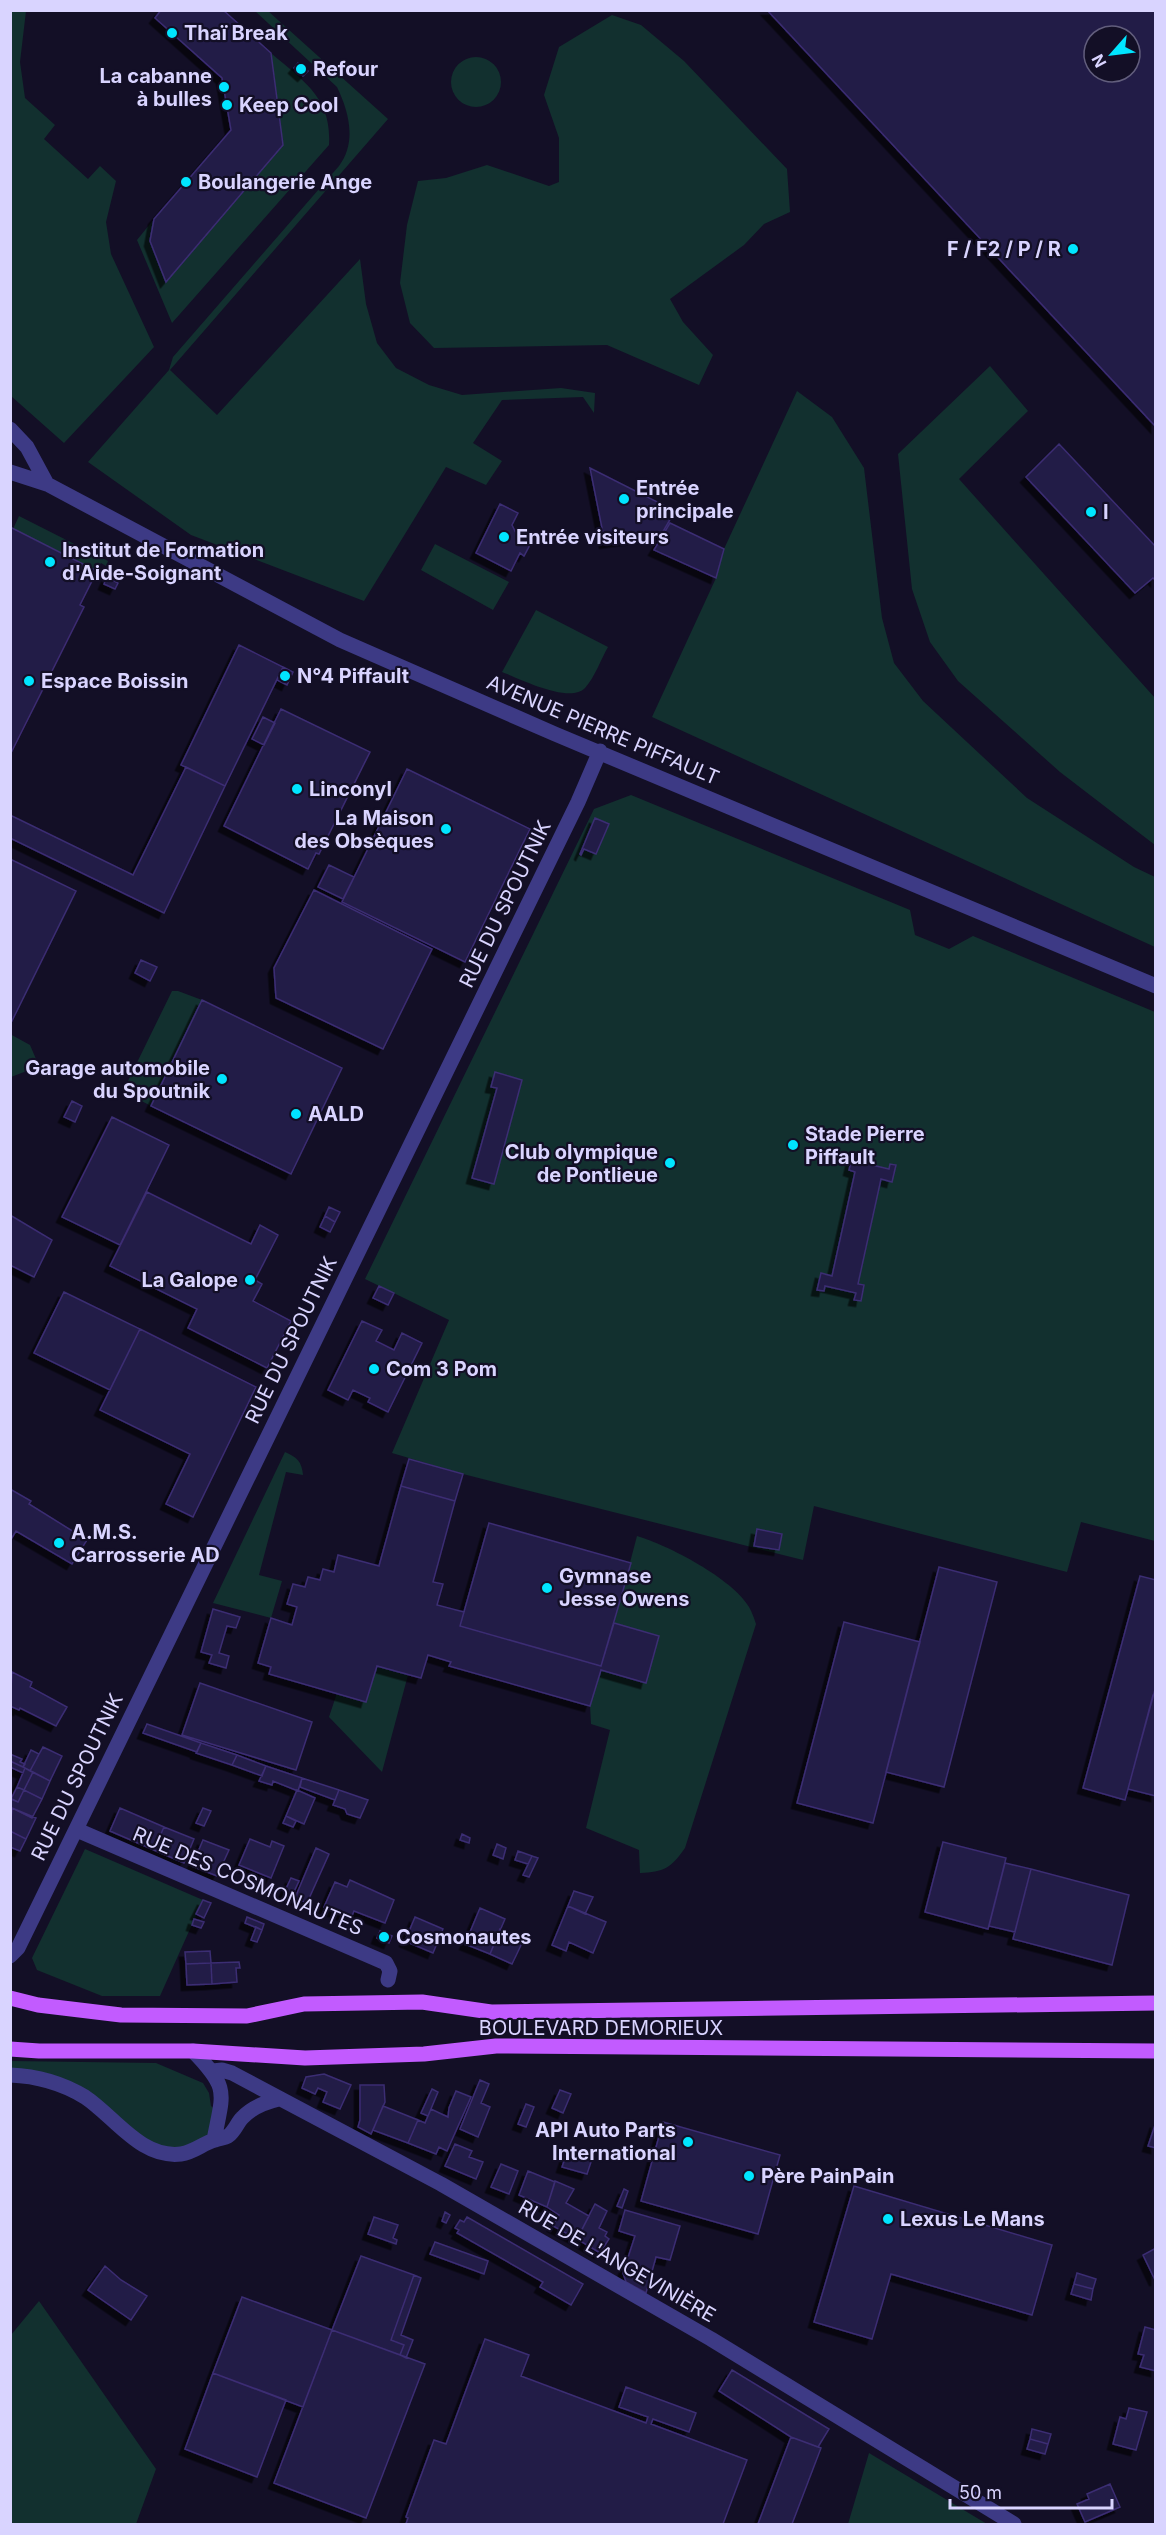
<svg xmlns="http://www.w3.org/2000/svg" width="1166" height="2535" viewBox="0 0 1166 2535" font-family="Inter,sans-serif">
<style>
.green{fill:#12302f}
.building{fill:#241b47;stroke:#3b2d73;stroke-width:1.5;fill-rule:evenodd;filter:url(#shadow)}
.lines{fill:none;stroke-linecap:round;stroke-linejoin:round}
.minor{stroke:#3d3a85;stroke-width:15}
.major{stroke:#c25bff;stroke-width:15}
.poi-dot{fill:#00e5ff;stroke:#130f26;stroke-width:2}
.labels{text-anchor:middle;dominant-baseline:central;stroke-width:4.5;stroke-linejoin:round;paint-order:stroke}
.poi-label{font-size:20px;font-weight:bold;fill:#d9d4ff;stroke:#130f26;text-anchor:start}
.street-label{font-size:20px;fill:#d9d4ff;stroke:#130f26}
</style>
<defs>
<filter id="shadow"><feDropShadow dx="-5.5" dy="5.5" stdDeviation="0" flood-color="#0009"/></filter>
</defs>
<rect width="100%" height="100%" fill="#130f26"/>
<path class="green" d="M 26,11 L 20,62 L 25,98 L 55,125 L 44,139 L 88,179 L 100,166 L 116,181 L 106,222 L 111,254 L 154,347 L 64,443 L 11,396 L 10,11 Z
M 255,11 L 268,11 L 388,119 L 170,370 L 217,415 L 360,259 L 366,304 L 377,343 L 396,368 L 429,385 L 462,395 L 561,388 L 595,393 L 594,413 L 583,397 L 502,400 L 473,443 L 502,461 L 486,485 L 446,467 L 364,601 L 191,535 L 88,462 L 169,370 L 173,357 L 339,166 C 357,142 349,112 337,87 Z
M 612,15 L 641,25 L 684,61 L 787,169 L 790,212 L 764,224 L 744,245 L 670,299 L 683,322 L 713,355 L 699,385 L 607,345 L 434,348 L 410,323 L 400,283 L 407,225 L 418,181 L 446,178 L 487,165 L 549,186 L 559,182 L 559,138 L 544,95 L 559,47 Z
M 271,53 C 303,81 332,97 329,145 L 172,323 L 137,240 L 154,219 L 283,145 Z
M451 82a25 25 0 1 1 50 0a25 25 0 1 1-50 0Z
M 990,366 L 1028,411 L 959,479 L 1155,698 L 1155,845 L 1060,772 L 958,681 L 930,642 L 912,589 L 898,454 Z
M 797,391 L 832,417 L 864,468 L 882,618 L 894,663 L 923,701 L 1027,798 L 1134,867 L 1155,877 L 1155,947 L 652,717 L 716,578 L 724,549 Z
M 19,516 L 108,561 L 106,566 L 101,563 L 97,571 L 13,529 Z
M 435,544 L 509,582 L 493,610 L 421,570 Z
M 536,610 L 608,647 C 601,659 595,677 585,688 C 570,704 520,679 502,672 Z
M 631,795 L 910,910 L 915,935 L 949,949 L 973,936 L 1155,1012 L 1155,1541 L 1081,1522 L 1067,1572 L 814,1506 L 803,1560 L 463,1474 L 392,1453 L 449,1320 L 365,1279 L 594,809 Z
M 172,991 L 178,991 L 202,1000 L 151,1106 L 134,1097 L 126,1085 Z
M 10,1034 L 30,1045 L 36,1059 L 32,1069 L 11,1077 Z
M 285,1452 C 297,1457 302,1462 303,1475 L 286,1472 L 259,1575 L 282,1581 L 271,1618 L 213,1603 Z
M 637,1536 C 668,1545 733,1579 749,1607 C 752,1612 754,1618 756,1624 L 685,1848 C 671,1868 664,1872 640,1873 L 639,1850 L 586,1828 L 610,1730 L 591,1724 L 590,1706 L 601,1670 L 646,1683 L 659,1636 L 614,1623 Z
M 377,1666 L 408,1675 L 382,1772 L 329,1717 L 337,1693 Z
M 85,1849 L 203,1900 L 160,1996 L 102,1996 L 37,1970 L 32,1958 Z
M 10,2061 L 156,2063 L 203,2083 L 209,2093 L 211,2106 L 221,2115 L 214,2140 L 168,2154 L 85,2098 L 11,2075 Z
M 39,2301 L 156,2469 L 136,2524 L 11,2524 L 11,2335 Z
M 869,2453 L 987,2524 L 848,2524 Z"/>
<path class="building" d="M 161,10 L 223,10 L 271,53 L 283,145 L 166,282 L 150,241 L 154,219 L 231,130 L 222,78 L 155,18 Z
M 767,10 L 1156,10 L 1156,427 ZM 1094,36 L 1130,36 L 1130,72 L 1094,72 Z
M 298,63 L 308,71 L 303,76 L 294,68 Z
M 1059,444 L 1156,547 L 1156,581 L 1153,578 L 1135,593 L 1026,477 Z
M 590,468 L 675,511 L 661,535 L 605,543 Z
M 500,504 L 518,513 L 512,525 L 516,533 L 532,541 L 524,556 L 520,553 L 511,571 L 476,553 Z
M 670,523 L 724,549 L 716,578 L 654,550 Z
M 10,527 L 97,571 L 80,605 L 84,607 L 10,755 Z
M 107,577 L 118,583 L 115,589 L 104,584 Z
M 239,645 L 283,667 L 225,786 L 181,765 Z
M 283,667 L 293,672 L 287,685 L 277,680 Z
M 281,709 L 370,752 L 319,854 L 316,853 L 308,869 L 224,826 Z
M 263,717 L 275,723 L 264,745 L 252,739 Z
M 186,767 L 225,786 L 164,913 L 10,838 L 10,815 L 133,875 Z
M 407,769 L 530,829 L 465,962 L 342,902 Z
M 595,818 L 609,824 L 596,854 L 584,849 L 581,855 L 580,854 Z
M 10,859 L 76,891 L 10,1025 Z
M 329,865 L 354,877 L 343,899 L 318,887 Z
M 314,890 L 432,949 L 383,1049 L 276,998 L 274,968 Z
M 141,960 L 157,967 L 150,981 L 135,973 Z
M 202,1000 L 342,1068 L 291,1174 L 151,1106 Z
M 495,1072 L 522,1080 L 494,1184 L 472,1178 L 497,1088 L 491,1087 Z
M 72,1101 L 82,1106 L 75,1122 L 64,1117 Z
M 112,1117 L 169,1145 L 120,1245 L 62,1217 Z
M 853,1154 L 860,1156 L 859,1162 L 889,1169 L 890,1164 L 896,1165 L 892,1182 L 881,1179 L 858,1284 L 864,1285 L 861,1301 L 854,1300 L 856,1293 L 825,1286 L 824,1291 L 817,1290 L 821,1273 L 832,1276 L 855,1172 L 849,1170 Z
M 147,1192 L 251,1244 L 260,1225 L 278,1235 L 255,1280 L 262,1284 L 253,1301 L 291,1321 L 267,1368 L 188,1328 L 197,1309 L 110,1266 Z
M 329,1207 L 340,1212 L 335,1222 L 325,1216 Z
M 10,1215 L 52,1240 L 34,1277 L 10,1265 Z
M 325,1216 L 335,1222 L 330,1232 L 320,1227 Z
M 379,1286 L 394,1293 L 388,1305 L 373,1298 Z
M 64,1292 L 140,1329 L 110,1390 L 34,1353 Z
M 362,1321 L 382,1330 L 376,1341 L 394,1350 L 402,1333 L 422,1343 L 388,1412 L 368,1402 L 370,1398 L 353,1390 L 348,1400 L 328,1390 Z
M 140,1329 L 256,1387 L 193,1517 L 166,1504 L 190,1454 L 100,1410 Z
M 409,1459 L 463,1474 L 455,1501 L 401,1486 Z
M 401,1486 L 455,1501 L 433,1582 L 443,1584 L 437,1605 L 464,1612 L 460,1626 L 601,1666 L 614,1623 L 659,1636 L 646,1683 L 601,1670 L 590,1706 L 449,1666 L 451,1662 L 428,1655 L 421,1678 L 377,1666 L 366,1702 L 269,1674 L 271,1667 L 258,1663 L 271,1618 L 292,1625 L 297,1607 L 287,1604 L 293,1584 L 305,1587 L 308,1577 L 320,1580 L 323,1569 L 334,1572 L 338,1555 L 379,1566 Z
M 10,1489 L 31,1501 L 29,1504 L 87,1540 L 72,1564 L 16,1531 L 10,1541 Z
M 489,1523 L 631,1563 L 601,1666 L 460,1626 Z
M 757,1529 L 782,1534 L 779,1550 L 754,1546 Z
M 939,1567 L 997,1582 L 944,1787 L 886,1772 Z
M 1140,1576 L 1156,1580 L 1156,1686 L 1125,1800 L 1083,1788 Z
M 213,1609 L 240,1617 L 236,1628 L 227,1626 L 219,1653 L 229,1656 L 226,1668 L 209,1663 L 212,1655 L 201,1652 Z
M 844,1622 L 920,1642 L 873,1823 L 797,1803 Z
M 12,1672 L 32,1682 L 30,1687 L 67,1707 L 56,1726 L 20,1708 L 19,1710 L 10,1706 Z
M 200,1683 L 312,1722 L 296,1770 L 182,1735 Z
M 1153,1695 L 1156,1695 L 1156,1796 L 1128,1789 Z
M 147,1724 L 201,1743 L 197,1752 L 143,1733 Z
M 201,1743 L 237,1755 L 232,1765 L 196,1753 Z
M 43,1747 L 62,1756 L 50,1781 L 30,1771 Z
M 31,1750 L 39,1754 L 30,1771 L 23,1767 Z
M 10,1754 L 22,1759 L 20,1762 L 25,1764 L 23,1767 L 10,1761 Z
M 237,1755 L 266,1766 L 262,1776 L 232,1765 Z
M 10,1761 L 25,1768 L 23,1773 L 10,1767 Z
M 266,1766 L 302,1778 L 298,1791 L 273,1781 L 272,1785 L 259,1781 Z
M 25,1768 L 33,1772 L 24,1790 L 17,1787 Z
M 33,1772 L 50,1781 L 42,1799 L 24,1790 Z
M 302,1778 L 339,1790 L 335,1800 L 300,1787 Z
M 17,1787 L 24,1790 L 18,1802 L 11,1799 Z
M 24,1790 L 42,1799 L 32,1818 L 10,1807 L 10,1798 L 18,1802 Z
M 297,1790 L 315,1798 L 304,1824 L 286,1816 Z
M 339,1790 L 368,1800 L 360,1818 L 347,1814 L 345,1809 L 333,1805 Z
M 12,1808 L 36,1818 L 26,1839 L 10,1831 Z
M 120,1808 L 164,1827 L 154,1850 L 110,1831 Z
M 203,1808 L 211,1811 L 204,1826 L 196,1823 Z
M 286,1816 L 296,1821 L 293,1827 L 283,1823 Z
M 164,1827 L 194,1839 L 184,1863 L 154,1850 Z
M 10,1831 L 26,1839 L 20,1851 L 10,1847 Z
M 462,1834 L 470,1838 L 469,1843 L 460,1840 Z
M 250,1839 L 270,1847 L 272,1841 L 284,1846 L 271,1878 L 239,1865 Z
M 203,1840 L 229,1850 L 217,1876 L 192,1866 Z
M 943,1842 L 1006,1858 L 988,1929 L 925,1912 Z
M 497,1844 L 506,1848 L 503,1859 L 493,1855 Z
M 316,1848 L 329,1854 L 307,1903 L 295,1898 Z
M 518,1851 L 532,1856 L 528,1864 L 515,1860 Z
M 532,1856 L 538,1858 L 529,1877 L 523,1875 Z
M 1005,1863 L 1031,1869 L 1015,1932 L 989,1926 Z
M 1031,1869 L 1129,1895 L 1112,1965 L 1013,1939 Z
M 291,1878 L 299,1881 L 292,1896 L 284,1893 Z
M 350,1880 L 394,1900 L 385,1923 L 354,1911 L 351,1918 L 324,1907 L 335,1882 L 347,1887 Z
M 574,1891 L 593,1897 L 585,1914 L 568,1906 Z
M 203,1900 L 211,1903 L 204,1918 L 196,1914 Z
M 568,1906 L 606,1922 L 593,1953 L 569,1942 L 566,1951 L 552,1945 Z
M 480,1908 L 505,1919 L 490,1954 L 465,1944 Z
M 247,1917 L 264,1924 L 262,1930 L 245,1923 Z
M 415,1917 L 443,1929 L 433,1953 L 405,1941 Z
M 194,1919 L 204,1922 L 201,1928 L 192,1925 Z
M 256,1927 L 262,1930 L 257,1942 L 251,1940 Z
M 500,1929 L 524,1939 L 512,1964 L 490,1954 Z
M 380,1931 L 392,1936 L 389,1943 L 377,1938 Z
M 210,1951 L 211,1963 L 186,1964 L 185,1952 Z
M 239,1962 L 240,1968 L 236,1968 L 237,1982 L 212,1984 L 211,1963 Z
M 211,1963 L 212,1984 L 187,1985 L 186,1964 Z
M 324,2074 L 351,2085 L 340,2109 L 323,2102 L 327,2092 L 318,2088 L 315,2094 L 302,2088 L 306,2077 Z
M 480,2080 L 489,2084 L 481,2103 L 490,2107 L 478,2137 L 460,2129 Z
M 360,2085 L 384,2085 L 385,2102 L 371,2134 L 358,2127 L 360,2120 Z
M 432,2089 L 438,2092 L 428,2116 L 421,2113 Z
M 560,2090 L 571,2094 L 563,2113 L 552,2108 Z
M 456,2091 L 471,2097 L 447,2151 L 439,2147 L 436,2154 L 408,2143 L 418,2120 L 425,2123 L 431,2109 L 448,2117 L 449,2108 Z
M 526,2104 L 534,2107 L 526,2127 L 518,2124 Z
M 383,2106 L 418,2120 L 408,2143 L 373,2130 Z
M 663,2122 L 780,2155 L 758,2234 L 641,2201 Z
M 1156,2122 L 1156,2148 L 1148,2146 Z
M 455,2144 L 472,2151 L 469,2157 L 483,2162 L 476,2179 L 445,2166 Z
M 567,2152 L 592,2159 L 587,2174 L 562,2167 Z
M 501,2164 L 518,2171 L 509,2194 L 491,2187 Z
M 528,2171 L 555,2182 L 547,2207 L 519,2195 Z
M 555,2181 L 574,2189 L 566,2203 L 589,2216 L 577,2239 L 553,2226 L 559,2215 L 547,2207 Z
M 854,2186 L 1052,2245 L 1032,2315 L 891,2274 L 872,2339 L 814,2322 Z
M 624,2189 L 628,2191 L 622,2208 L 617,2206 Z
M 595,2204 L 607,2211 L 599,2228 L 607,2232 L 605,2236 L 609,2239 L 600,2253 L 577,2239 Z
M 625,2210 L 680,2226 L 670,2260 L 656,2257 L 646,2293 L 626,2282 L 623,2273 L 635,2236 L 619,2231 Z
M 445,2212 L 450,2215 L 446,2223 L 442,2221 Z
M 374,2217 L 398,2225 L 393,2238 L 397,2240 L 396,2244 L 368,2234 Z
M 467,2217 L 583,2284 L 571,2305 L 540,2287 L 543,2282 L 457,2233 L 459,2230 L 455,2228 L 460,2220 L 464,2222 Z
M 435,2242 L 488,2261 L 484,2274 L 430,2254 Z
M 1156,2248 L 1156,2280 L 1155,2280 L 1143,2255 Z
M 361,2256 L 414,2275 L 391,2340 L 404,2345 L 400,2355 L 332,2330 Z
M 105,2266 L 121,2280 L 147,2296 L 131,2320 L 88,2290 Z
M 1077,2273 L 1096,2279 L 1093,2289 L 1074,2284 Z
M 414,2275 L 421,2278 L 401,2335 L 413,2340 L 406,2358 L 400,2355 L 404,2345 L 391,2340 Z
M 1074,2284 L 1093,2289 L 1091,2300 L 1071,2294 Z
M 242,2297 L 332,2330 L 303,2407 L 213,2373 Z
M 1145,2327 L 1156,2330 L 1156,2371 L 1140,2367 L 1144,2355 L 1138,2354 Z
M 332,2330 L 425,2364 L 366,2518 L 274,2483 Z
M 485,2339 L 529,2355 L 521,2376 L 646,2423 L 648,2417 L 619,2407 L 626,2387 L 696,2413 L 689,2432 L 653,2419 L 651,2424 L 747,2460 L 723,2524 L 406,2524 L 408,2518 L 406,2517 L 434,2440 L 446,2444 Z
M 732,2370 L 829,2429 L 818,2447 L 791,2437 L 719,2391 Z
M 213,2373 L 286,2400 L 257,2477 L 185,2449 Z
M 1129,2408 L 1147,2412 L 1136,2450 L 1113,2444 L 1120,2417 L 1126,2419 Z
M 1032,2429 L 1051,2434 L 1048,2444 L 1030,2439 Z
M 791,2437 L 821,2448 L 792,2524 L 758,2524 Z
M 1030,2439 L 1048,2444 L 1045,2454 L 1027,2449 Z
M 1110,2484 L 1120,2507 L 1085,2522 L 1077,2504 L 1089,2499 L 1087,2494 Z"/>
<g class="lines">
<path class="minor" d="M 10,429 L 27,447 L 47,484
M 10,472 L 47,484 L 340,640 L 555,734 L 1156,986
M 77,1830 L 386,1963 L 390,1971 L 388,1980
M 10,1956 L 18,1948 L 578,802 L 600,751
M 193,2051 C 230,2089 223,2092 214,2140
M 213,2071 L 222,2070 L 232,2073 L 441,2184 L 711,2339 L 1014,2524
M 10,2075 C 37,2076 62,2083 85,2097 C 115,2117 141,2159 181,2154 C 195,2152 203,2143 215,2140 C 220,2138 224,2138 228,2136 C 235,2131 237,2123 242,2118 C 252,2107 266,2102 279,2099"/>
<path class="major" d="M 10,1998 L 38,2005 L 121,2015 L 247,2016 L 304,2004 L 422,2002 L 491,2012 L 1156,2003
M 10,2049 L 39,2051 L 193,2051 L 305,2058 L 424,2054 L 496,2046 L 1156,2051"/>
</g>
<g class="poi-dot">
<circle cx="172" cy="33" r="6"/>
<circle cx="301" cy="69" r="6"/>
<circle cx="224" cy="87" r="6"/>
<circle cx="227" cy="105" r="6"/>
<circle cx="186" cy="182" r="6"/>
<circle cx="1073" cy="249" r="6"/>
<circle cx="624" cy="499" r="6"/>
<circle cx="1091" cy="512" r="6"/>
<circle cx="504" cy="537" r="6"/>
<circle cx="50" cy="562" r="6"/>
<circle cx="285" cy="676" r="6"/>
<circle cx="29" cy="681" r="6"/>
<circle cx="297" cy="789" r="6"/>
<circle cx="446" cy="829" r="6"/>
<circle cx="222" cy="1079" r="6"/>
<circle cx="296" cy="1114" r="6"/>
<circle cx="793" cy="1145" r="6"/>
<circle cx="670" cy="1163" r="6"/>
<circle cx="250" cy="1280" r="6"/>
<circle cx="374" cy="1369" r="6"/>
<circle cx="59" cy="1543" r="6"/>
<circle cx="547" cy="1588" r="6"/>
<circle cx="384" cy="1937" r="6"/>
<circle cx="688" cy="2142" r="6"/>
<circle cx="749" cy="2176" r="6"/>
<circle cx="888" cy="2219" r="6"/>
</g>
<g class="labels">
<g class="poi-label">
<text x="184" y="33">Thaï Break</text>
<text x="313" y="69">Refour</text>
<text x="212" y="76" text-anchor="end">La cabanne<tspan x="212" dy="23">à bulles</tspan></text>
<text x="239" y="105">Keep Cool</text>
<text x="198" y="182">Boulangerie Ange</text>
<text x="1061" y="249" text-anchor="end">F / F2 / P / R</text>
<text x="636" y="488">Entrée<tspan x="636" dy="23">principale</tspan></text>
<text x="1103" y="512">I</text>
<text x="516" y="537">Entrée visiteurs</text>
<text x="62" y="550">Institut de Formation<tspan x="62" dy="23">d'Aide-Soignant</tspan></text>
<text x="297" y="676">N°4 Piffault</text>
<text x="41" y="681">Espace Boissin</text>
<text x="309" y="789">Linconyl</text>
<text x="434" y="818" text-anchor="end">La Maison<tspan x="434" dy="23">des Obsèques</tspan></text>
<text x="210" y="1068" text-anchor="end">Garage automobile<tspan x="210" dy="23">du Spoutnik</tspan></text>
<text x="308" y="1114">AALD</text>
<text x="805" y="1134">Stade Pierre<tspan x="805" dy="23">Piffault</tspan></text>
<text x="658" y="1152" text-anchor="end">Club olympique<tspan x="658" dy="23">de Pontlieue</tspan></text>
<text x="238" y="1280" text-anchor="end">La Galope</text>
<text x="386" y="1369">Com 3 Pom</text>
<text x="71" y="1532">A.M.S.<tspan x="71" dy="23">Carrosserie AD</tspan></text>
<text x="559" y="1576">Gymnase<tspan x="559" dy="23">Jesse Owens</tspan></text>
<text x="396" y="1937">Cosmonautes</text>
<text x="676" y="2130" text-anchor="end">API Auto Parts<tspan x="676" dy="23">International</tspan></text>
<text x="761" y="2176">Père PainPain</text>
<text x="900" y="2219">Lexus Le Mans</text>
</g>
<g class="street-label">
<text transform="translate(603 730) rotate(23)">AVENUE PIERRE PIFFAULT</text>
<text transform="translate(505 904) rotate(-64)">RUE DU SPOUTNIK</text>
<text transform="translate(291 1340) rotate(-64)">RUE DU SPOUTNIK</text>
<text transform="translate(77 1777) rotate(-64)">RUE DU SPOUTNIK</text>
<text transform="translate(248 1881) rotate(23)">RUE DES COSMONAUTES</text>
<text x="601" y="2028">BOULEVARD DEMORIEUX</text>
<text transform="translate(617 2261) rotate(30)">RUE DE L'ANGEVINIÈRE</text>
</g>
</g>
<rect width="1166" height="2535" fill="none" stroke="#d9d4ff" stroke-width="24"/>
<g transform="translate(1112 54) rotate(242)"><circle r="28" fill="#130f26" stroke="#625e7d" stroke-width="1.5"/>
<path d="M0-4.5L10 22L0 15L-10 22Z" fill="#00e5ff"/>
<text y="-9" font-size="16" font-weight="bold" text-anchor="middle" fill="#d9d4ff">N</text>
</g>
<path d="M950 2499v9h162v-9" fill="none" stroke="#d9d4ff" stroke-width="3"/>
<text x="959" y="2499" font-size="18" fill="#d9d4ff" stroke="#130f26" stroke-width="4.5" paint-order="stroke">50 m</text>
</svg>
